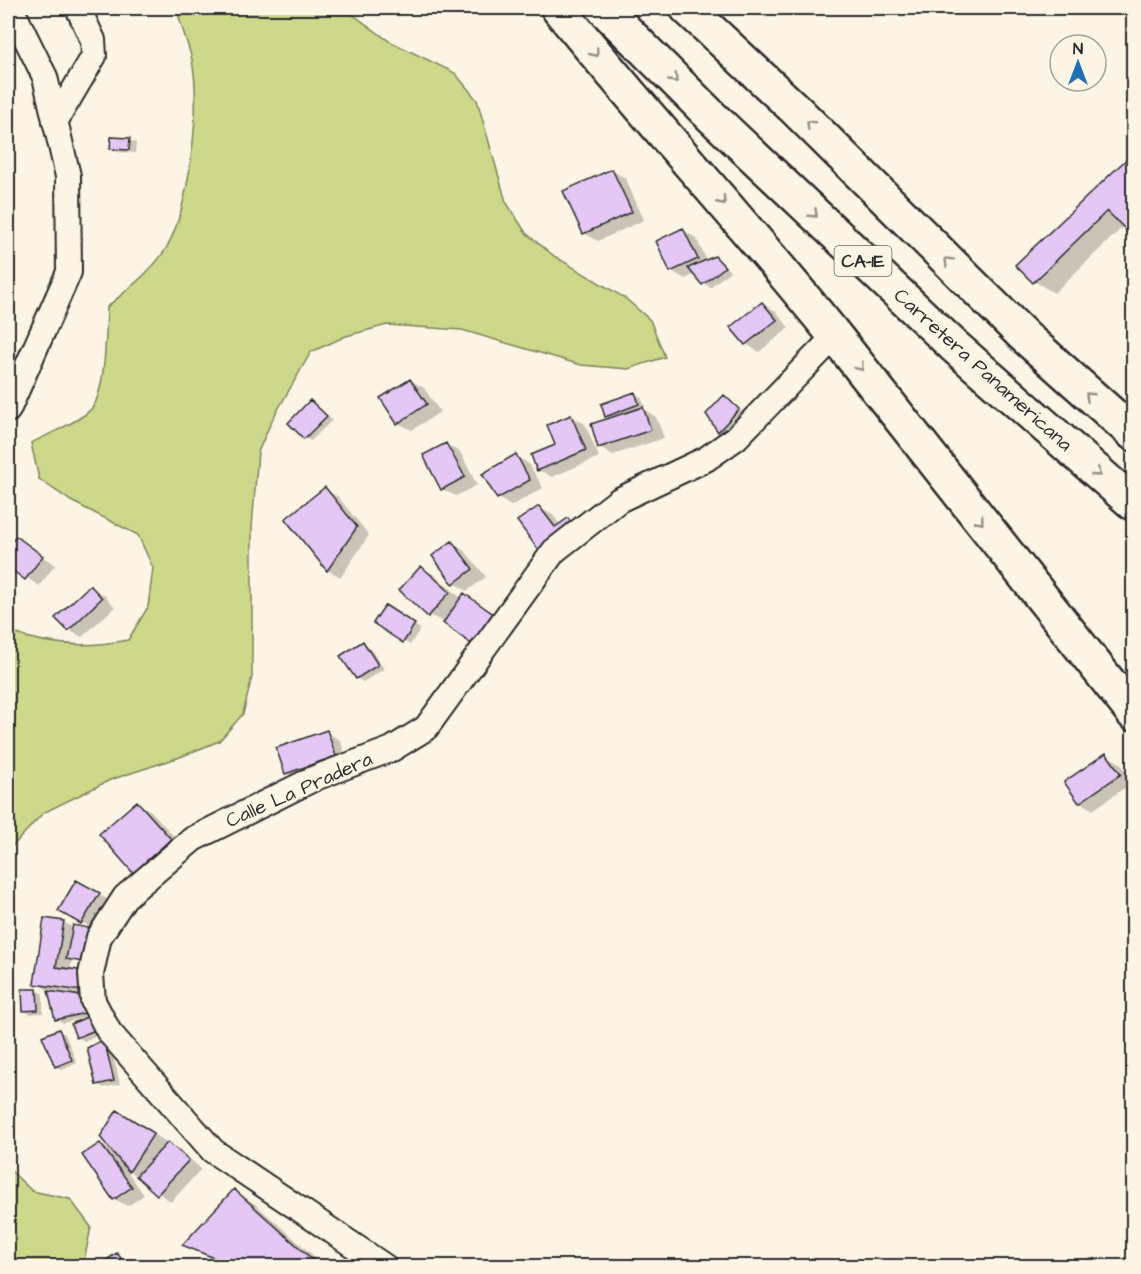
<svg xmlns="http://www.w3.org/2000/svg" width="1141" height="1274" viewBox="0 0 1141 1274" font-family="'Architects Daughter',sans-serif">
<style>
.green{fill:#cdd88b;stroke:#7c825b;stroke-width:1.5}
.shadow{fill:#0003}
.building{fill:#e4c7f5;stroke:#2b2b2b;stroke-width:1.5}
.lines{fill:none;stroke-linecap:round;stroke-linejoin:round}
.minor-casing{stroke:#2b2b2b;stroke-width:28}
.secondary-casing{stroke:#2b2b2b;stroke-width:38}
.trunk-casing{stroke:#2b2b2b;stroke-width:38}
.minor{stroke:#fcf5e5;stroke-width:24}
.secondary{stroke:#fcf5e5;stroke-width:33}
.trunk{stroke:#fcf5e5;stroke-width:33}
.oneway{stroke:#949088}
.labels{text-anchor:middle;dominant-baseline:central;stroke-width:5;stroke-linejoin:round;paint-order:stroke}
.shield{fill:#fcf5e5;stroke:#6a6863;stroke-width:1.5}
.shield-label{font-size:18px;font-weight:bold;fill:#2b2b2b}
.street-label{font-size:20px;fill:#2b2b2b;stroke:#fcf5e5}
</style>
<rect width="100%" height="100%" fill="#fcf5e5"/>
<filter id="ink" filterUnits="userSpaceOnUse"><feTurbulence type="fractalNoise" baseFrequency=".0167" numOctaves="2"/><feDisplacementMap in="SourceGraphic" scale="12" xChannelSelector="R" yChannelSelector="G"/><feConvolveMatrix kernelMatrix="1 2 1 2 8 2 1 2 1" color-interpolation-filters="sRGB"/></filter>
<g filter="url(#ink)">
<path class="green" d="M 177,8 L 344,8 L 389,41 L 455,73 L 477,100 L 506,202 L 526,233 L 554,256 L 625,298 L 650,320 L 665,357 L 628,369 L 581,365 L 462,330 L 387,325 L 346,336 L 311,352 L 272,420 L 258,452 L 252,527 L 252,677 L 243,714 L 219,741 L 180,757 L 110,780 L 43,813 L 8,851 L 8,631 C 47,646 88,648 128,640 L 148,607 L 153,568 L 138,535 L 71,501 L 39,479 L 31,443 C 45,436 83,420 92,408 C 106,390 106,330 107,307 C 128,289 155,269 168,245 C 190,203 201,107 192,60 C 188,42 180,26 177,8 Z
M 8,1168 L 32,1191 L 70,1199 L 91,1227 L 83,1266 L 8,1266 Z"/>
<path class="shadow" d="M 129,140 L 136,143 L 135,153 L 118,152 L 112,148 Z
M 1134,154 L 1124,226 L 1054,293 L 1034,281 Z
M 611,170 L 625,178 L 644,220 L 598,241 L 584,233 Z
M 683,230 L 696,238 L 707,261 L 715,257 L 730,271 L 710,288 L 695,274 L 685,279 L 672,271 Z
M 762,304 L 776,311 L 789,328 L 759,352 L 746,344 Z
M 410,380 L 424,388 L 440,412 L 412,430 L 398,423 Z
M 635,394 L 641,397 L 645,407 L 642,408 L 656,417 L 664,438 L 613,455 L 600,447 L 612,419 L 606,416 Z
M 724,397 L 745,414 L 725,435 L 719,431 Z
M 311,401 L 332,420 L 311,441 L 305,438 Z
M 571,416 L 585,424 L 599,457 L 552,477 L 539,470 L 557,446 Z
M 446,445 L 460,452 L 477,485 L 456,496 L 442,489 Z
M 516,456 L 529,464 L 543,488 L 511,506 L 498,498 Z
M 325,489 L 338,497 L 369,535 L 341,577 L 327,570 Z
M 539,508 L 553,515 L 560,525 L 568,520 L 582,527 L 554,558 Z
M 16,538 L 55,565 L 39,586 L 8,565 L 8,550 Z
M 452,543 L 465,551 L 486,577 L 467,591 L 454,583 Z
M 421,568 L 435,575 L 462,599 L 465,595 L 508,624 L 475,644 L 444,622 L 429,615 Z
M 90,587 L 104,595 L 115,607 L 82,637 L 69,630 Z
M 392,610 L 420,629 L 410,645 L 375,623 Z
M 363,643 L 369,647 L 384,669 L 363,682 L 357,678 Z
M 326,732 L 340,740 L 348,763 L 300,781 L 287,773 Z
M 1106,755 L 1120,763 L 1133,782 L 1093,810 L 1080,802 Z
M 137,803 L 151,811 L 184,848 L 147,879 L 134,872 Z
M 77,882 L 112,902 L 94,966 L 72,960 L 70,970 L 95,998 L 77,995 L 91,1016 L 87,1017 L 96,1022 L 101,1034 L 84,1041 L 78,1037 L 86,1017 L 63,1023 L 57,1019 L 50,991 L 35,983 L 63,922 L 74,928 L 95,930 L 60,910 Z
M 37,990 L 43,994 L 43,1013 L 30,1014 L 24,1010 Z
M 59,1031 L 65,1034 L 77,1063 L 62,1070 L 56,1066 Z
M 110,1044 L 120,1084 L 104,1088 L 97,1084 L 89,1049 Z
M 131,1120 L 181,1151 L 201,1169 L 171,1202 L 124,1167 L 144,1195 L 128,1206 L 114,1199 L 100,1144 L 115,1153 Z
M 234,1191 L 254,1203 L 325,1266 L 230,1266 L 184,1244 Z
M 117,1255 L 129,1266 L 103,1266 L 102,1265 Z"/>
<path class="building" d="M 111,137 L 130,138 L 129,150 L 110,149 Z
M 1134,152 L 1134,238 L 1107,211 L 1033,283 L 1015,265 Z
M 612,169 L 632,212 L 583,234 L 563,191 Z
M 683,228 L 698,259 L 670,272 L 656,241 Z
M 715,256 L 725,267 L 702,285 L 688,268 Z
M 762,302 L 777,320 L 745,345 L 730,327 Z
M 410,379 L 427,404 L 397,424 L 380,398 Z
M 635,392 L 639,404 L 605,417 L 601,404 Z
M 724,395 L 739,409 L 718,432 L 706,414 Z
M 310,400 L 327,416 L 304,439 L 288,423 Z
M 643,407 L 651,430 L 598,448 L 591,424 Z
M 571,415 L 586,450 L 537,471 L 531,455 L 555,445 L 547,425 Z
M 446,443 L 465,477 L 441,490 L 423,455 Z
M 516,454 L 530,480 L 497,499 L 482,474 Z
M 325,487 L 357,527 L 327,571 L 285,519 Z
M 539,506 L 555,527 L 568,518 L 575,527 L 540,552 L 517,521 Z
M 16,536 L 43,556 L 25,580 L 8,567 L 8,547 Z
M 452,541 L 473,569 L 453,584 L 432,556 Z
M 421,566 L 450,592 L 428,617 L 399,590 Z
M 90,585 L 102,598 L 68,631 L 55,618 Z
M 464,593 L 496,616 L 474,646 L 443,623 Z
M 385,605 L 415,624 L 403,643 L 373,623 Z
M 363,641 L 378,665 L 356,679 L 340,656 Z
M 327,730 L 336,756 L 285,774 L 276,748 Z
M 1106,753 L 1121,774 L 1079,803 L 1064,782 Z
M 137,801 L 171,839 L 133,873 L 99,834 Z
M 76,880 L 100,893 L 81,924 L 58,911 Z
M 44,918 L 64,921 L 56,967 L 85,971 L 82,991 L 34,984 Z
M 73,925 L 94,929 L 88,963 L 66,959 Z
M 22,989 L 37,989 L 38,1010 L 23,1011 Z
M 48,991 L 81,996 L 85,1013 L 55,1020 Z
M 89,1016 L 95,1030 L 76,1038 L 71,1024 Z
M 59,1029 L 72,1060 L 55,1067 L 42,1036 Z
M 104,1039 L 114,1081 L 96,1085 L 87,1048 Z
M 117,1110 L 154,1133 L 129,1172 L 100,1137 Z
M 168,1142 L 189,1160 L 157,1195 L 136,1176 Z
M 100,1143 L 132,1187 L 113,1200 L 82,1155 Z
M 234,1189 L 313,1260 L 310,1266 L 234,1266 L 182,1245 Z
M 117,1253 L 127,1266 L 101,1266 L 100,1264 Z"/>
<g class="lines">
<defs>
<path id="minor" d="M 55,122 L 94,56 L 93,40 L 78,8
M 8,410 L 69,272 L 68,176 L 45,77 L 11,8
M 384,1266 L 213,1151 L 109,1032 L 93,1001 L 91,974 L 99,937 L 125,897 L 193,839 L 315,778 L 392,749 L 426,728 L 554,551 L 619,500 L 706,459 L 736,438 L 835,336"/>
<path id="secondary" d="M 558,8 C 648,119 746,225 836,337 C 936,462 1034,589 1134,714"/>
<path id="trunk" d="M 603,8 L 711,116 L 954,346 L 1134,504
M 687,8 L 796,110 L 1024,336 L 1134,434"/>
</defs>
<use href="#minor" class="minor-casing"/>
<use href="#secondary" class="secondary-casing"/>
<use href="#trunk" class="trunk-casing"/>
<use href="#minor" class="minor"/>
<use href="#secondary" class="secondary"/>
<use href="#trunk" class="trunk"/>
</g>
<defs><path id="oneway-chevron" d="M-2-3.5L2.5 0L-2 3.5" fill="none" stroke-width="1.6" stroke-linecap="round" stroke-linejoin="round" transform="scale(1.5)"/></defs>
<g class="oneway">
<use href="#oneway-chevron" transform="translate(595 53) rotate(51)"/>
<use href="#oneway-chevron" transform="translate(674 79) rotate(46)"/>
<use href="#oneway-chevron" transform="translate(810 124) rotate(-135)"/>
<use href="#oneway-chevron" transform="translate(722 201) rotate(48)"/>
<use href="#oneway-chevron" transform="translate(814 214) rotate(43)"/>
<use href="#oneway-chevron" transform="translate(948 261) rotate(-135)"/>
<use href="#oneway-chevron" transform="translate(860 367) rotate(52)"/>
<use href="#oneway-chevron" transform="translate(1089 396) rotate(-137)"/>
<use href="#oneway-chevron" transform="translate(1097 473) rotate(41)"/>
<use href="#oneway-chevron" transform="translate(980 521) rotate(52)"/>
</g>
</g>
<g class="labels">
<rect class="shield" x="834.5" y="246" width="57" height="30" rx="4.5"/>
<g class="shield-label">
<text x="863" y="261">CA-1E</text>
</g>
<g class="street-label">
<text transform="translate(983 370) rotate(42)">Carretera Panamericana</text>
<text transform="translate(299 790) rotate(-24)">Calle La Pradera</text>
</g>
</g>
<rect width="1141" height="1274" fill="none" stroke="#fcf5e5" stroke-width="30"/>
<rect x="15" y="15" width="1111" height="1244" fill="none" stroke="#2b2b2b" stroke-width="2" filter="url(#ink)"/>
<g transform="translate(1078 63)"><circle r="28" fill="#fcf5e5" stroke="#a8a49b" stroke-width="1.5"/>
<path d="M0-4.5L10 22L0 15L-10 22Z" fill="#1f6fb2"/>
<text y="-9" font-size="16" font-weight="bold" text-anchor="middle" fill="#2b2b2b">N</text>
</g>
</svg>
